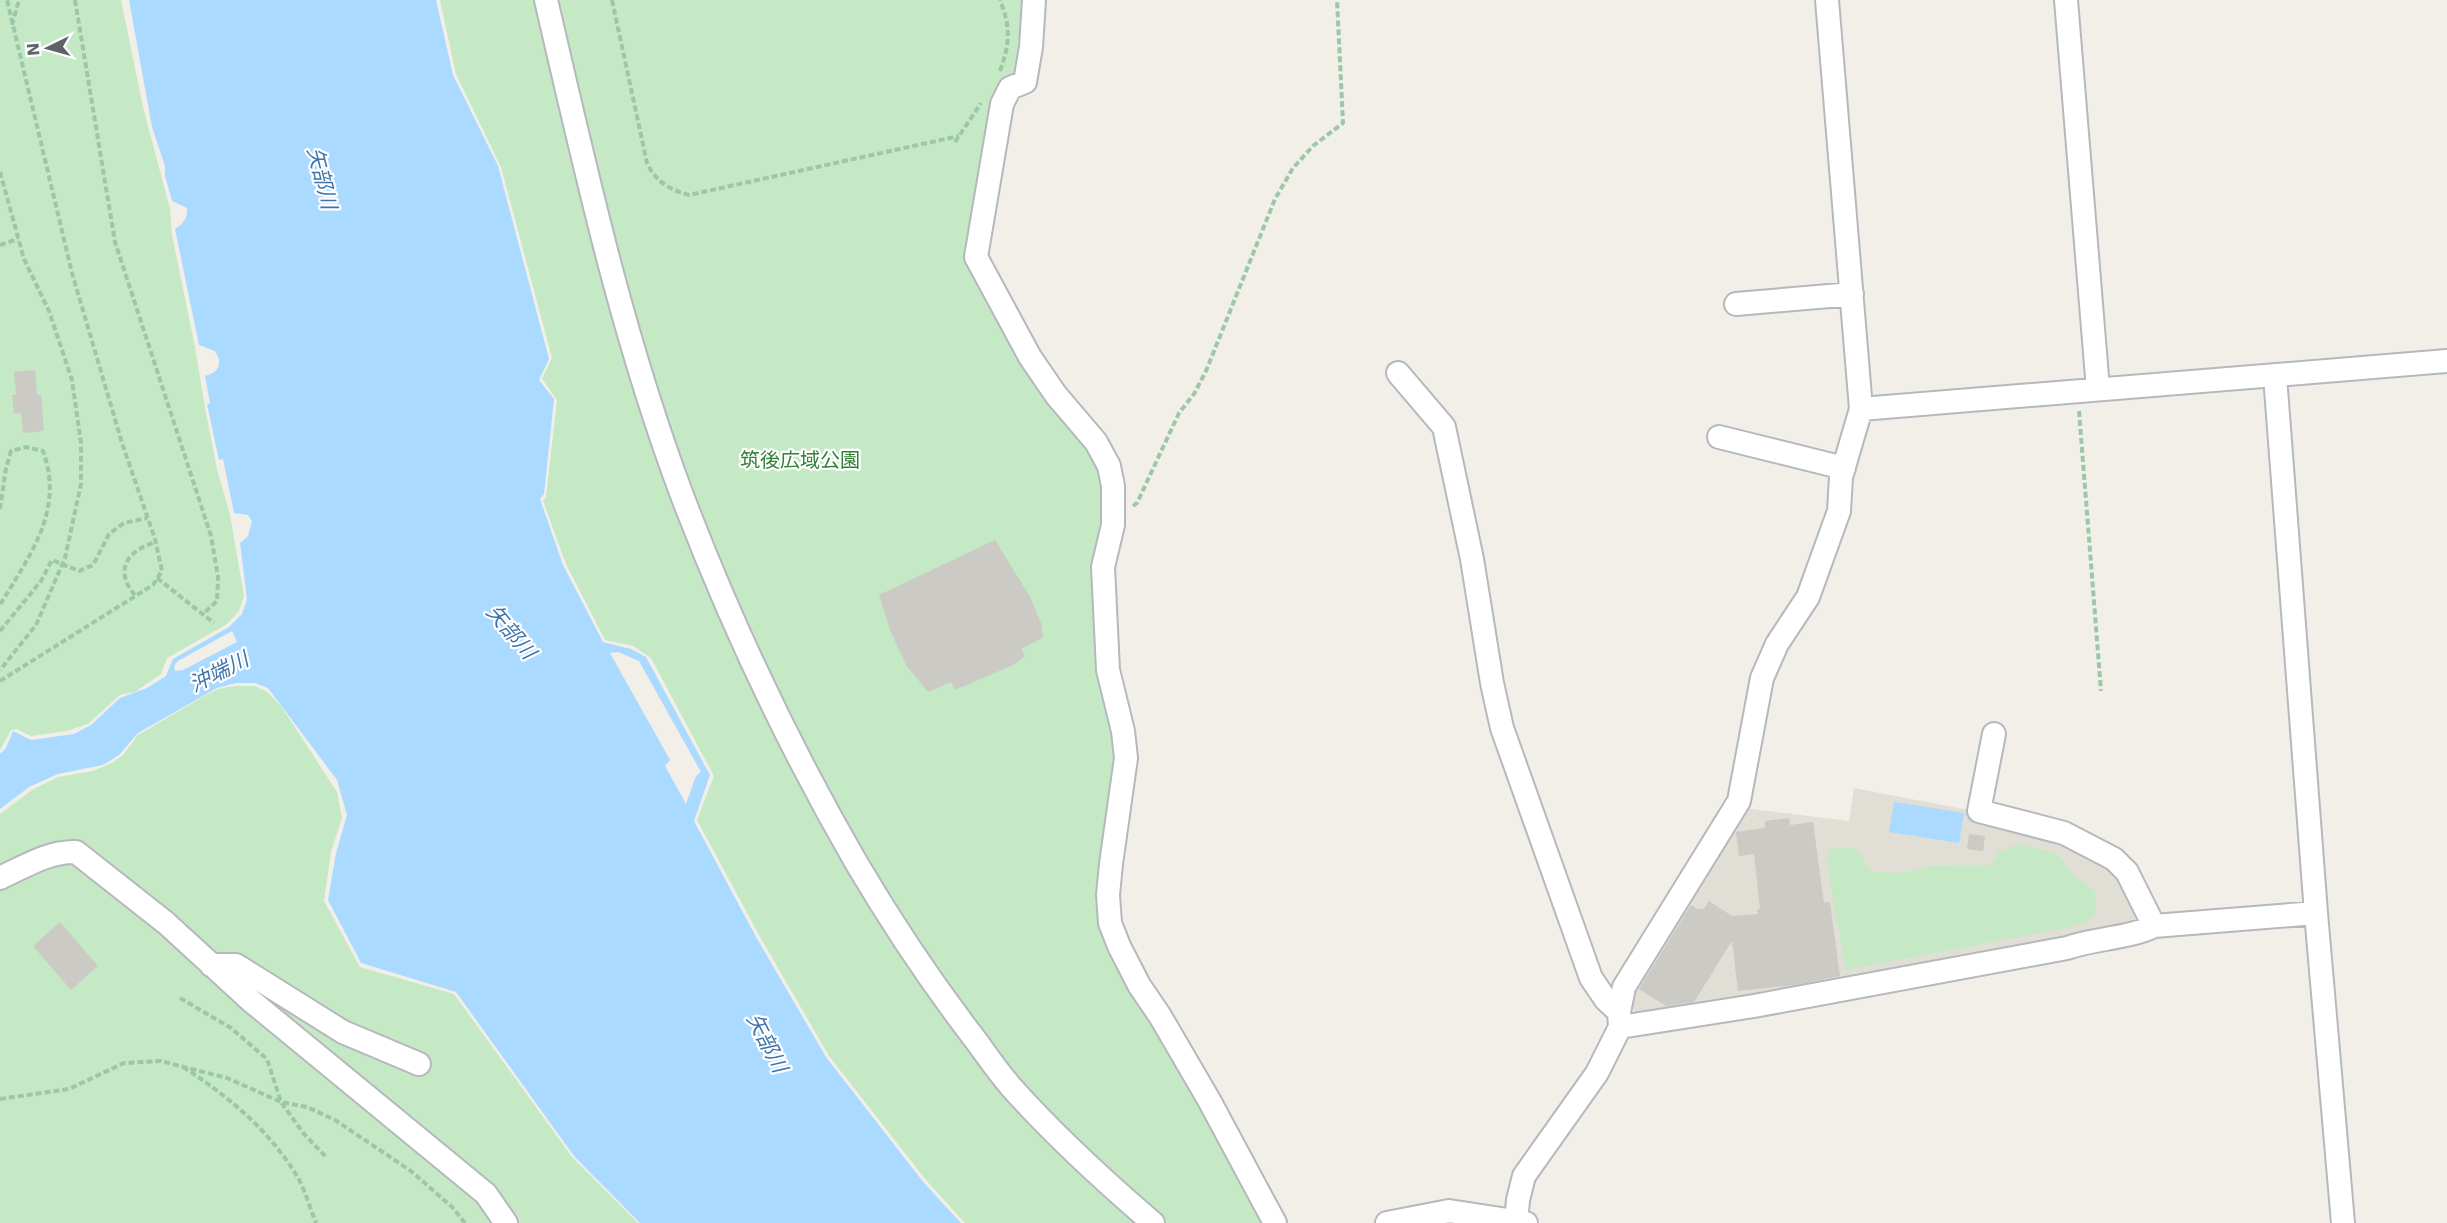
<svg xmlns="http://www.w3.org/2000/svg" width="2447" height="1223" viewBox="0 0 2447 1223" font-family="'DejaVu Sans','Noto Sans JP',sans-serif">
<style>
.education{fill:#e1ded6}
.green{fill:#c5e8c5}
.water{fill:#aadaff;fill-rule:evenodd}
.building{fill:#cccac5}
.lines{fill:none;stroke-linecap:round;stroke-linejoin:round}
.minor-casing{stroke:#b5b8bc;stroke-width:26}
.path{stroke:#9cc7a9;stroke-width:4;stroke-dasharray:6 3;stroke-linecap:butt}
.minor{stroke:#fff;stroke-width:22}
.labels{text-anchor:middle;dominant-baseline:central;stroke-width:4.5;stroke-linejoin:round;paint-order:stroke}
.park-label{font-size:20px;fill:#348238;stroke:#fff}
.water-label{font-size:21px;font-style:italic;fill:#4174aa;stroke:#fff}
</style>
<rect width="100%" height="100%" fill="#f1efe8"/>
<path class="education" d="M 1854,788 L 1973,811 L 2063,840 L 2115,868 L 2140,917 L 2138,926 L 1978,958 L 1636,1014 L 1630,1004 L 1633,990 L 1744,808 L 1849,821 Z"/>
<path class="green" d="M 0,0 L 121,0 L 143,107 L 170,209 L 172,235 L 195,347 L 205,408 L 217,469 L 230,515 L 244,596 L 239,611 L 227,624 L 167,658 L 161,674 L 135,692 L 120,695 L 88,724 L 67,731 L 31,736 L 17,729 L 11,730 L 0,750 Z
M 440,0 L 1030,0 L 1022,72 L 972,245 L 1097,451 L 1117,552 L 1112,582 L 1120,808 L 1118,931 L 1279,1223 L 965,1223 L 926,1180 L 829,1056 L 759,935 L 697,820 L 714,776 L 651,658 L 633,646 L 605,640 L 566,564 L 543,501 L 546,497 L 557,400 L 542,379 L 552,358 L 501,167 L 456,74 Z
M 235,686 L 254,686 L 266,691 L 281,706 L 337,792 L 342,818 L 331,852 L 324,901 L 360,967 L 454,994 L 572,1157 L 638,1223 L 0,1223 L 0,814 L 32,790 L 58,777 L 93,771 L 112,763 L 122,756 L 138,735 L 201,698 L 218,689 Z
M 2017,844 L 2057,853 L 2075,877 L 2095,890 C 2098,921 2094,919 2066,928 L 1846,970 L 1831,890 L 1827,857 L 1831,848 L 1855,848 L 1872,871 L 1899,873 L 1933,866 L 1991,865 L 1999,852 Z"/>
<path class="water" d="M 129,0 L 436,0 L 453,75 L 498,166 L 549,359 L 539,380 L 554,399 L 544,494 L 540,499 L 563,565 L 603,642 L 631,649 L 646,657 L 710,775 L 694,821 L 756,937 L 826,1057 L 924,1183 L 961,1223 L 640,1223 L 574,1156 L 456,992 L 361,963 L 328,900 L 336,853 L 347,815 L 337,780 L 268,688 L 255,683 L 236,683 L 217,688 L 138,733 L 119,755 L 103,765 L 58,774 L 29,787 L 0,809 L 0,754 L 6,748 L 13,731 L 31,740 L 74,734 L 91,725 L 120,698 L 147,688 L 166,676 L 173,659 L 229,627 L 242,614 L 247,599 L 240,543 L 248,536 L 252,521 L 248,515 L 234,513 L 223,459 L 219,460 L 207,404 L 210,403 L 205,376 C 219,372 223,364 215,351 L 199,345 L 175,229 C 183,224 188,218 187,208 L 172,201 L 165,176 L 165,166 L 152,127 ZM 232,631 L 237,642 L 183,670 L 175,671 L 174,666 L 178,661 ZM 618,652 L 639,661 L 701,772 L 696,776 L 686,804 L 665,766 L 670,760 L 610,653 Z
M 1894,802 L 1964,813 L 1959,843 L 1889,832 Z"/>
<path class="building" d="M 35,370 L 37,395 L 41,395 L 44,431 L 23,433 L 21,413 L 14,414 L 12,395 L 16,395 L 14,372 Z
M 995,540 L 1029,595 L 1041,623 L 1043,638 L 1021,649 L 1025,656 L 1013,665 L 955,690 L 951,682 L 928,692 L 906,665 L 890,630 L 879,595 Z
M 1789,818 L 1790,825 L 1813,822 L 1824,903 L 1830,902 L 1840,976 L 1795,985 L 1738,991 L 1732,941 L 1694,1002 L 1666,1006 L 1639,989 L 1691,905 L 1700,910 L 1701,908 L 1703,910 L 1709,901 L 1732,916 L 1758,914 L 1757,909 L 1760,909 L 1754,854 L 1739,856 L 1736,832 L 1765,828 L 1765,821 Z
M 1969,834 L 1985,836 L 1983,851 L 1967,849 Z
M 60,922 L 98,966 L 71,990 L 33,946 Z"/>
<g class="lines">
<defs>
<path id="minor" d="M 546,0 C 585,167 622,337 683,498 C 730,621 791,750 857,864 C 893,925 931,982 974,1038 C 986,1054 998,1072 1012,1088 C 1055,1136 1104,1181 1153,1223
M 1034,0 L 1031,47 L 1025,82 L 1010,88 L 1002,104 L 976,257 L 1030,357 L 1056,395 L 1096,442 L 1109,466 L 1113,486 L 1113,525 L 1103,567 L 1108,670 L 1123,731 L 1126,758 L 1111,864 L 1108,895 L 1110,923 L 1119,946 L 1139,985 L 1160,1016 L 1209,1100 L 1275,1223
M 2066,0 L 2098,389
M 1736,304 L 1852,294
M 1398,373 L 1444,427 L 1472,559 L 1492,683 L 1502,728 L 1591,978 L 1606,1000 L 1619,1012
M 2275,376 L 2316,913 L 2343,1223
M 1861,409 L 2447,361
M 1719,437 L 1844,468
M 1994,734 L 1979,811 L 2064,833 L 2114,859 L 2127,872 L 2154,926
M 0,878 C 24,867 49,851 76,852 L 166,923 L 250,1000 L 486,1194 L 506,1223
M 211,965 L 236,965 L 343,1032 L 419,1064
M 1620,1027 L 1754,1006 L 2067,948 C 2095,938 2127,939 2154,926 L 2316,913
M 1387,1223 L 1449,1211 L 1526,1223
M 1516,1223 L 1518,1200 L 1524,1176 L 1597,1073 L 1620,1027 L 1619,1012 L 1624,987 L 1739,801 L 1762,678 L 1777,644 L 1808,597 L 1839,511 L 1841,477 L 1861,409 L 1827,0"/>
</defs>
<use href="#minor" class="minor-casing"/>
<path class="path" d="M 75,0 L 115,242 L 211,536 L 218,577 L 217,601 L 203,614
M 612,0 L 647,163 C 655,181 670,190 689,195 L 959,136
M 12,25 L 19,0
M 1000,71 C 1010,43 1011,28 1000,0
M 955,142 L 981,103
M 0,172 L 24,259 L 49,311 L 72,380 L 81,443 L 81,484 L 65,558 L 36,625 L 0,670
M 0,245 L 18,239
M 2079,411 L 2101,691
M 1133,506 L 1137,503 L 1179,413 L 1194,394 L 1206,371 L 1275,199 L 1293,168 L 1313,146 L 1343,123 L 1337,0
M 0,509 L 6,468 L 11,451 L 26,447 L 43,451 C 65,511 29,556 0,605
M 157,578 L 214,623
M 135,595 C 113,570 128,550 156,542
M 0,631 L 41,581 L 52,560 L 79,571 L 93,565 L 109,534 L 124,523 L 147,518
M 0,681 L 153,585 L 162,571 L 155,539 L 122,443 L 72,273 L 7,0
M 180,998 L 231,1028 L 267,1059 L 281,1102 L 304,1134 L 327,1158
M 183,1067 C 228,1096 268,1129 297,1176 C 305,1190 310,1208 316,1223
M 0,1099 L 69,1089 L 124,1063 L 161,1061 L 227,1078 L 281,1102 L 307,1107 L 335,1120 L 411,1171 L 452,1207 L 465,1223"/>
<use href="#minor" class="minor"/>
</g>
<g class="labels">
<g class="park-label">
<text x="800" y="460">筑後広域公園</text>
</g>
<g class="water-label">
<text transform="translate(322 178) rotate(76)">矢部川</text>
<text transform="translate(511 632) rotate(50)">矢部川</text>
<text transform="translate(219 672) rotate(-27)">沖端川</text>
<text transform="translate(767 1043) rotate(63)">矢部川</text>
</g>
</g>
<g transform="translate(48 48) rotate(265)" stroke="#ffffff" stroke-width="4.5" paint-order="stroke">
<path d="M0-4.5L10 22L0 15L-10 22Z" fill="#5f6368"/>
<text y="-9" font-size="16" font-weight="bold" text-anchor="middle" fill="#5f6368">N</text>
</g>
</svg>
